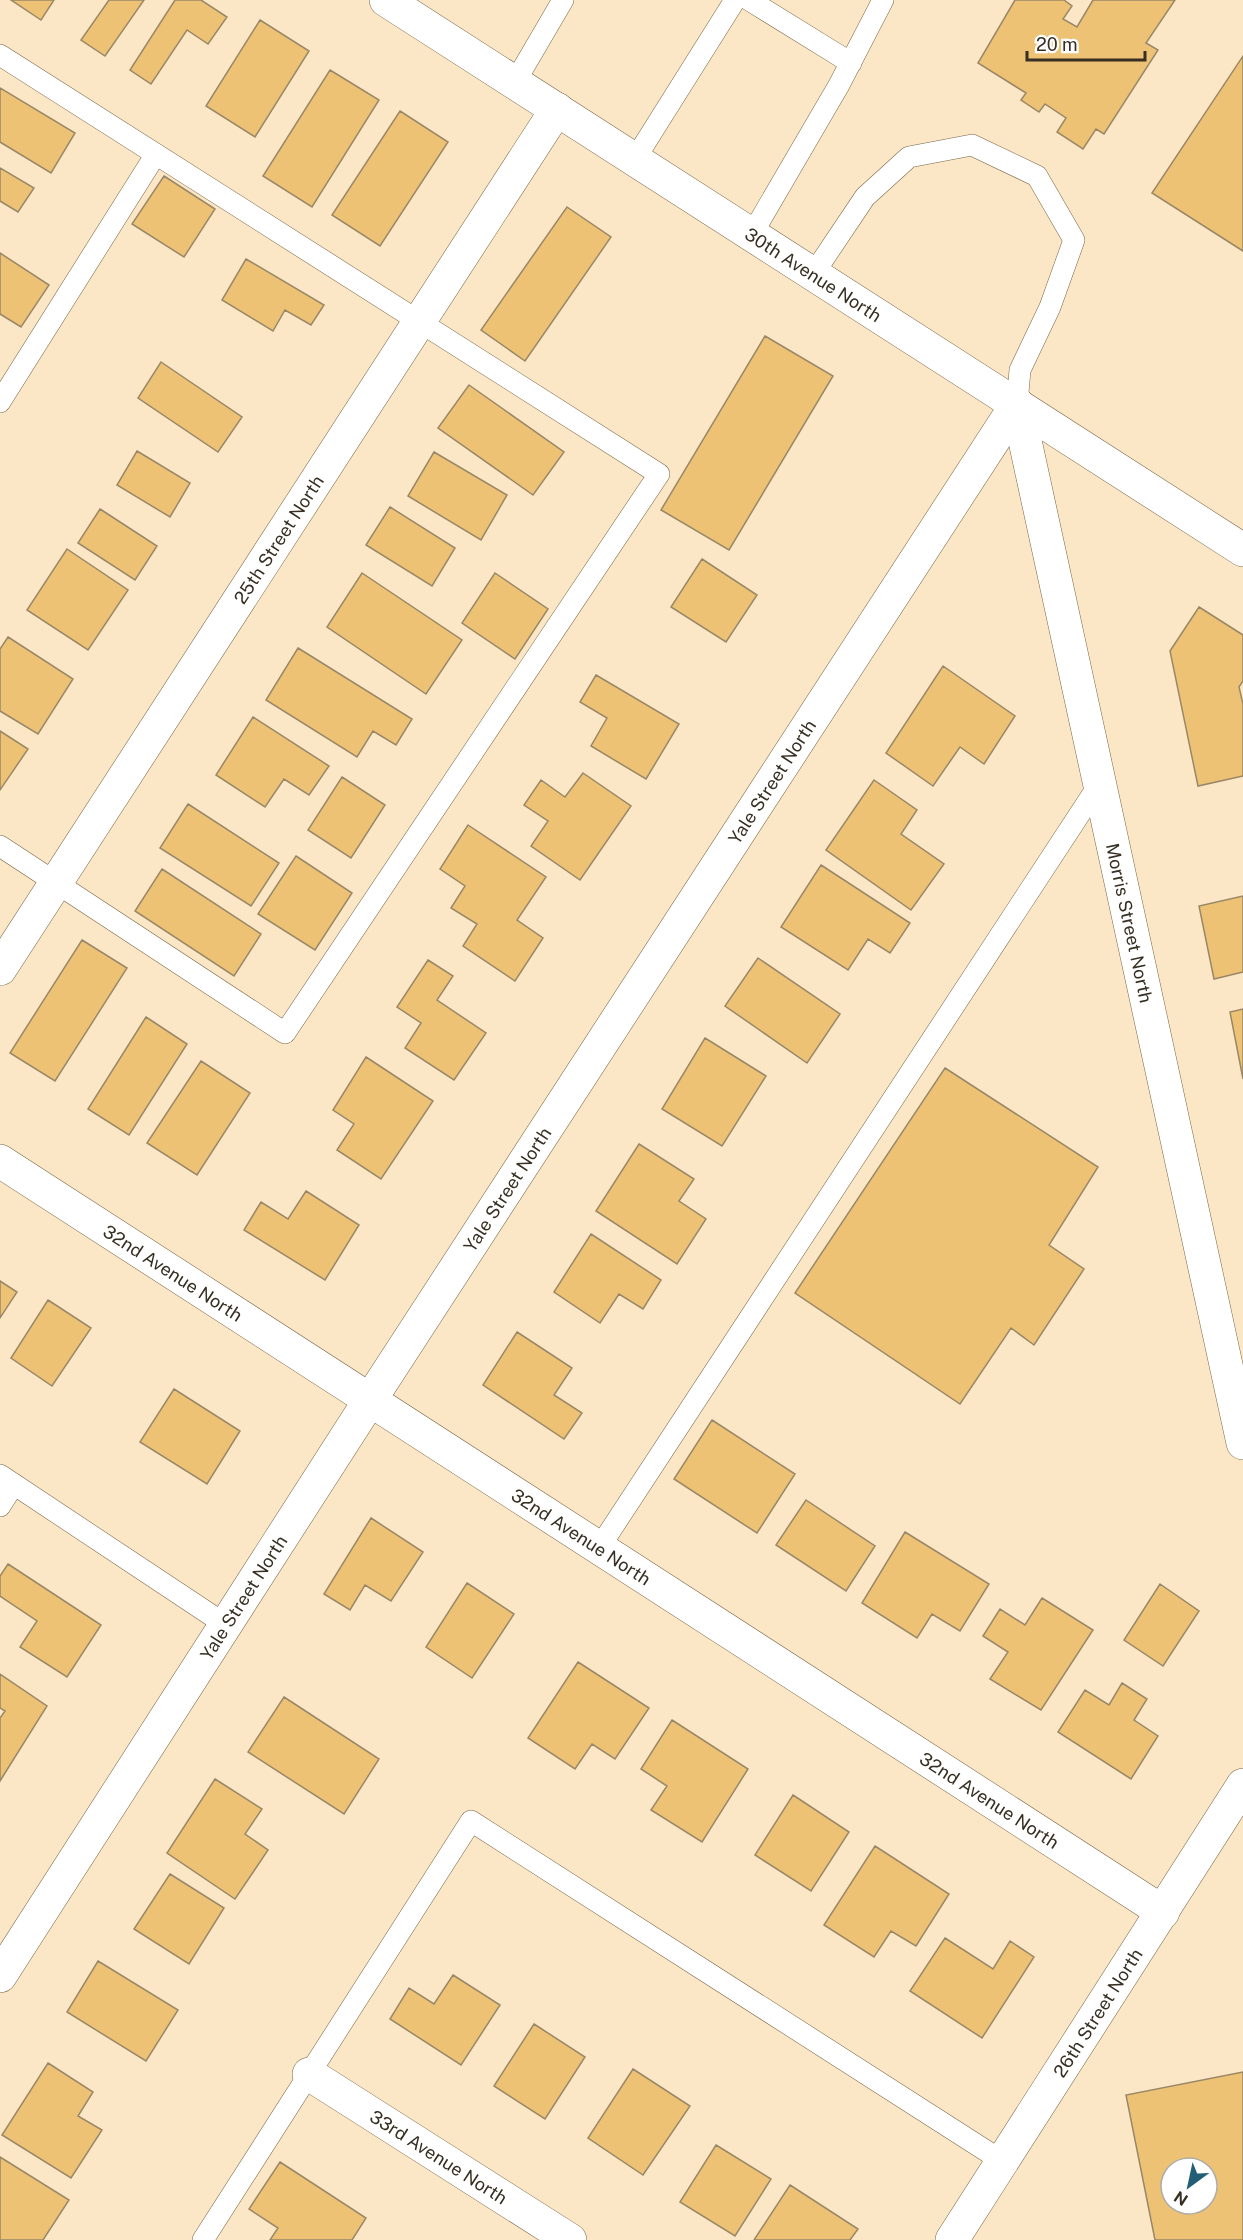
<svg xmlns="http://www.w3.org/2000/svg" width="1243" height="2240" viewBox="0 0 1243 2240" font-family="'Public Sans',sans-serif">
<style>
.building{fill:#edc275;stroke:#998767;stroke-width:1.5;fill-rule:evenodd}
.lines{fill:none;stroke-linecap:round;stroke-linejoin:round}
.lane-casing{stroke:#776547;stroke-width:22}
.street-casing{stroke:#776547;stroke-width:34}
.secondary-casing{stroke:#776547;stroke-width:34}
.lane{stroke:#fff;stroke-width:21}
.street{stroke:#fff;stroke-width:33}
.secondary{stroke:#fff;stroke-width:33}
.labels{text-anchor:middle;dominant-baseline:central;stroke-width:4.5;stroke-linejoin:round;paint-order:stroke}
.street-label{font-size:18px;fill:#372f22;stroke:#fff}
</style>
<rect width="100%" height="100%" fill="#fbe7c5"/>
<path class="building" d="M 11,0 L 54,0 L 41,20 Z
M 109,0 L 144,0 L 105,56 L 81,40 Z
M 175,0 L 201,0 L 227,17 L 208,44 L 187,30 L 151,84 L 130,70 Z
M 1015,0 L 1064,0 L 1072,6 L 1063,19 L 1077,27 L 1093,0 L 1175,0 L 1146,43 L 1158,50 L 1104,134 L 1096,129 L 1083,149 L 1057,132 L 1066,118 L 1045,104 L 1039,112 L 1021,100 L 1026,93 L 978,63 Z
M 260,20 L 309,51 L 255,137 L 206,106 Z
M 1243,56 L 1243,251 L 1152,193 Z
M 330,70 L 379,100 L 312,207 L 263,176 Z
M 0,88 L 75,133 L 51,173 L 0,142 Z
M 400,111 L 448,142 L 380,246 L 332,215 Z
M 0,168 L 34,188 L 18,212 L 0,201 Z
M 164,176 L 215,209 L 184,257 L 132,224 Z
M 567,207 L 611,237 L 525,361 L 481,330 Z
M 0,253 L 49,285 L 21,327 L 0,314 Z
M 246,259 L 324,305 L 311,325 L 285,310 L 273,331 L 222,300 Z
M 765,336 L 833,376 L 729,550 L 661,510 Z
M 161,362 L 242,417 L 218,452 L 138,398 Z
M 469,385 L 564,452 L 533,495 L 438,428 Z
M 137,451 L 190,483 L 170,517 L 117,485 Z
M 434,452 L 507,495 L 481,540 L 408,496 Z
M 390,507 L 455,548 L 432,586 L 366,545 Z
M 100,509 L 157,546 L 135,580 L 78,543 Z
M 67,549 L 128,590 L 88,650 L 27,610 Z
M 702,559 L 757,595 L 726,642 L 671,607 Z
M 362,573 L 462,640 L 426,694 L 327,627 Z
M 495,573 L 548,609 L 515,659 L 462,623 Z
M 1199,607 L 1243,635 L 1243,681 L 1239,687 L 1243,704 L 1243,776 L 1198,786 L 1170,651 Z
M 8,637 L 73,679 L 38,734 L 0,711 L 0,649 Z
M 298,648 L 412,719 L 396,745 L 373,731 L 357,757 L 266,700 Z
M 943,666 L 1015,716 L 984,764 L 960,747 L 933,786 L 886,753 Z
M 596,675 L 679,724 L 646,779 L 591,746 L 607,718 L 580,702 Z
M 253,717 L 329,766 L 309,795 L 284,779 L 265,807 L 216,775 Z
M 0,731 L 28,749 L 0,790 Z
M 583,773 L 631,806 L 580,880 L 531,846 L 548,821 L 524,805 L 541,780 L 565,797 Z
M 342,777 L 385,805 L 351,858 L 308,830 Z
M 874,780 L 917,810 L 901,834 L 944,864 L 911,910 L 826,850 Z
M 188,804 L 279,863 L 251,906 L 160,848 Z
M 468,825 L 546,877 L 517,920 L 543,938 L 515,981 L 463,946 L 477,924 L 451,908 L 465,886 L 440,869 Z
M 296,856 L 352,893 L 315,950 L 258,914 Z
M 821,865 L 910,923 L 890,953 L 868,939 L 848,970 L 781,927 Z
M 162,869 L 261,934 L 234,976 L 135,911 Z
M 1243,896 L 1243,972 L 1214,979 L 1199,906 Z
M 82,940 L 127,968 L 55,1081 L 10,1053 Z
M 758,958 L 840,1014 L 807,1063 L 725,1006 Z
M 428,960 L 453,976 L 437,1000 L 486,1033 L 454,1080 L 405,1048 L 421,1023 L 397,1007 Z
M 1243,1009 L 1243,1079 L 1230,1012 Z
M 146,1017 L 187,1044 L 129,1135 L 88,1109 Z
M 705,1038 L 766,1076 L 722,1146 L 662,1109 Z
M 366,1057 L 433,1101 L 381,1179 L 337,1150 L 354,1124 L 333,1110 Z
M 201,1061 L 250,1093 L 197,1175 L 147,1143 Z
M 945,1068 L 1098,1167 L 1049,1245 L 1084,1269 L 1034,1345 L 1011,1328 L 960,1404 L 795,1293 Z
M 639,1144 L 694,1179 L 679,1201 L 706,1219 L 677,1264 L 596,1211 Z
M 306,1191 L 359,1225 L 325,1280 L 244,1230 L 261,1202 L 288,1219 Z
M 591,1234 L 661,1280 L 643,1309 L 619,1294 L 600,1323 L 554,1292 Z
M 0,1281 L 17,1292 L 0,1318 Z
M 48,1300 L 91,1328 L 52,1386 L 11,1358 Z
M 517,1332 L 572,1368 L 554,1395 L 582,1413 L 564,1439 L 483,1385 Z
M 174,1389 L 240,1431 L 207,1484 L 140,1442 Z
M 712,1420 L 795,1474 L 757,1533 L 674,1479 Z
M 806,1500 L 875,1546 L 846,1591 L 776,1545 Z
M 371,1518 L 423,1552 L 391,1601 L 365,1585 L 350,1610 L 324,1594 Z
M 905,1532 L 989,1584 L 960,1631 L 932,1614 L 917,1638 L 862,1603 Z
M 8,1564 L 101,1625 L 67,1677 L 20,1647 L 37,1621 L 0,1596 L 0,1576 Z
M 467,1583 L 514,1614 L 472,1678 L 426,1647 Z
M 1160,1584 L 1199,1611 L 1163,1666 L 1124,1640 Z
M 1042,1598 L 1093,1630 L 1041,1710 L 990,1679 L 1008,1652 L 983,1636 L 1000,1609 L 1025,1625 Z
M 578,1662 L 649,1708 L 615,1759 L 592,1744 L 575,1769 L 528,1738 Z
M 0,1674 L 47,1706 L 0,1781 L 0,1718 L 5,1711 L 0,1708 Z
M 1122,1683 L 1147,1699 L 1134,1720 L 1158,1736 L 1131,1779 L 1058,1732 L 1085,1690 L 1109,1705 Z
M 284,1697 L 379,1759 L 344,1814 L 248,1752 Z
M 672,1720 L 748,1769 L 702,1842 L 651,1810 L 667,1786 L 641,1769 Z
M 215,1779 L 262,1809 L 245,1834 L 268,1850 L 235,1899 L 167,1853 Z
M 793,1795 L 849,1832 L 811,1891 L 755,1855 Z
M 875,1846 L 949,1894 L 916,1946 L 891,1931 L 874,1957 L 824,1925 Z
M 170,1874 L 224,1908 L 189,1964 L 134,1929 Z
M 945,1938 L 993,1969 L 1010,1941 L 1034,1957 L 982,2038 L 910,1991 Z
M 98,1961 L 178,2010 L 146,2061 L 67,2012 Z
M 453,1975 L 500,2005 L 461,2065 L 390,2019 L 409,1988 L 434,2004 Z
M 534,2024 L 585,2057 L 545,2119 L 494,2086 Z
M 48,2063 L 93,2092 L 78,2116 L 102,2130 L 71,2178 L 2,2135 Z
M 633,2069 L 690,2106 L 643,2175 L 588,2138 Z
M 1243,2072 L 1243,2240 L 1155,2240 L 1126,2095 ZM 1171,2168 L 1207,2168 L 1207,2204 L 1171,2204 Z
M 716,2145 L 771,2179 L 735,2236 L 680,2202 Z
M 0,2157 L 69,2200 L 43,2240 L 0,2240 Z
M 280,2162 L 366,2218 L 352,2240 L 270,2240 L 278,2228 L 249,2209 Z
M 790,2185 L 858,2229 L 850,2240 L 754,2240 Z"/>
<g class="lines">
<defs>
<path id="lane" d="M 749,0 L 851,63
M 0,55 L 659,474 L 285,1033 L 0,846
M 515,82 L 563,0
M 635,159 L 735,0
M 752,234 L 839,85 L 883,0
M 814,273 L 865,197 L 909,157 L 972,145 L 1037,176 L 1074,240 L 1050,307 L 1020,370 L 1017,404
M 0,402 L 156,154
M 0,1475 L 226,1625
M 0,1506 L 14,1484
M 599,1548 L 1100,783
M 203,2240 L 471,1821 L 1002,2161"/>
<g id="street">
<path id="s1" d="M 1017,404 L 1243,1443"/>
<path id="s2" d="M 0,969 L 557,109"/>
<path id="s3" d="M 0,1161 L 1163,1912"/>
<path id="s4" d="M 0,1976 L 370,1400 L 1017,404"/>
<path id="s5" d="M 309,2074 L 570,2240"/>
<path id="s6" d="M 952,2240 L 1243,1785"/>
</g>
<g id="secondary">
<path id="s7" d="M 386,0 L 1243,550"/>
</g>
</defs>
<use href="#lane" class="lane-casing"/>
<use href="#street" class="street-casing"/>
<use href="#secondary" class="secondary-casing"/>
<use href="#lane" class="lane"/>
<use href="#street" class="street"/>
<use href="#secondary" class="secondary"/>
</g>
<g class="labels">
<g class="street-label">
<text stroke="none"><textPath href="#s7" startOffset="508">30th Avenue North</textPath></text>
<text stroke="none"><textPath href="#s2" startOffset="512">25th Street North</textPath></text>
<text stroke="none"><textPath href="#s4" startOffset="1422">Yale Street North</textPath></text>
<text stroke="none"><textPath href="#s1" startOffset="531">Morris Street North</textPath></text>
<text stroke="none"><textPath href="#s4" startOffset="936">Yale Street North</textPath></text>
<text stroke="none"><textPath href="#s3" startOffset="206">32nd Avenue North</textPath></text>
<text stroke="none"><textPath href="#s3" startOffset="692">32nd Avenue North</textPath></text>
<text stroke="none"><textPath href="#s4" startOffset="450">Yale Street North</textPath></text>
<text stroke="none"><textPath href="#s3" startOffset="1178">32nd Avenue North</textPath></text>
<text stroke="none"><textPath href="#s6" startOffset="270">26th Street North</textPath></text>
<text stroke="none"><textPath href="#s5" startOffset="154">33rd Avenue North</textPath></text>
</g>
</g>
<g transform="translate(1189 2186) rotate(213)"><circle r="28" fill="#ffffff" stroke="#afaca7" stroke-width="1.5"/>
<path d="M0-4.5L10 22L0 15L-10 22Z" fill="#225e76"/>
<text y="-9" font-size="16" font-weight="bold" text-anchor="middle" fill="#372f22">N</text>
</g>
<path d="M1027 51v9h118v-9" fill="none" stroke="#372f22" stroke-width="3"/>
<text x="1036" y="51" font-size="18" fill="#372f22" stroke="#ffffff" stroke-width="4.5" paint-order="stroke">20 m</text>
</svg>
